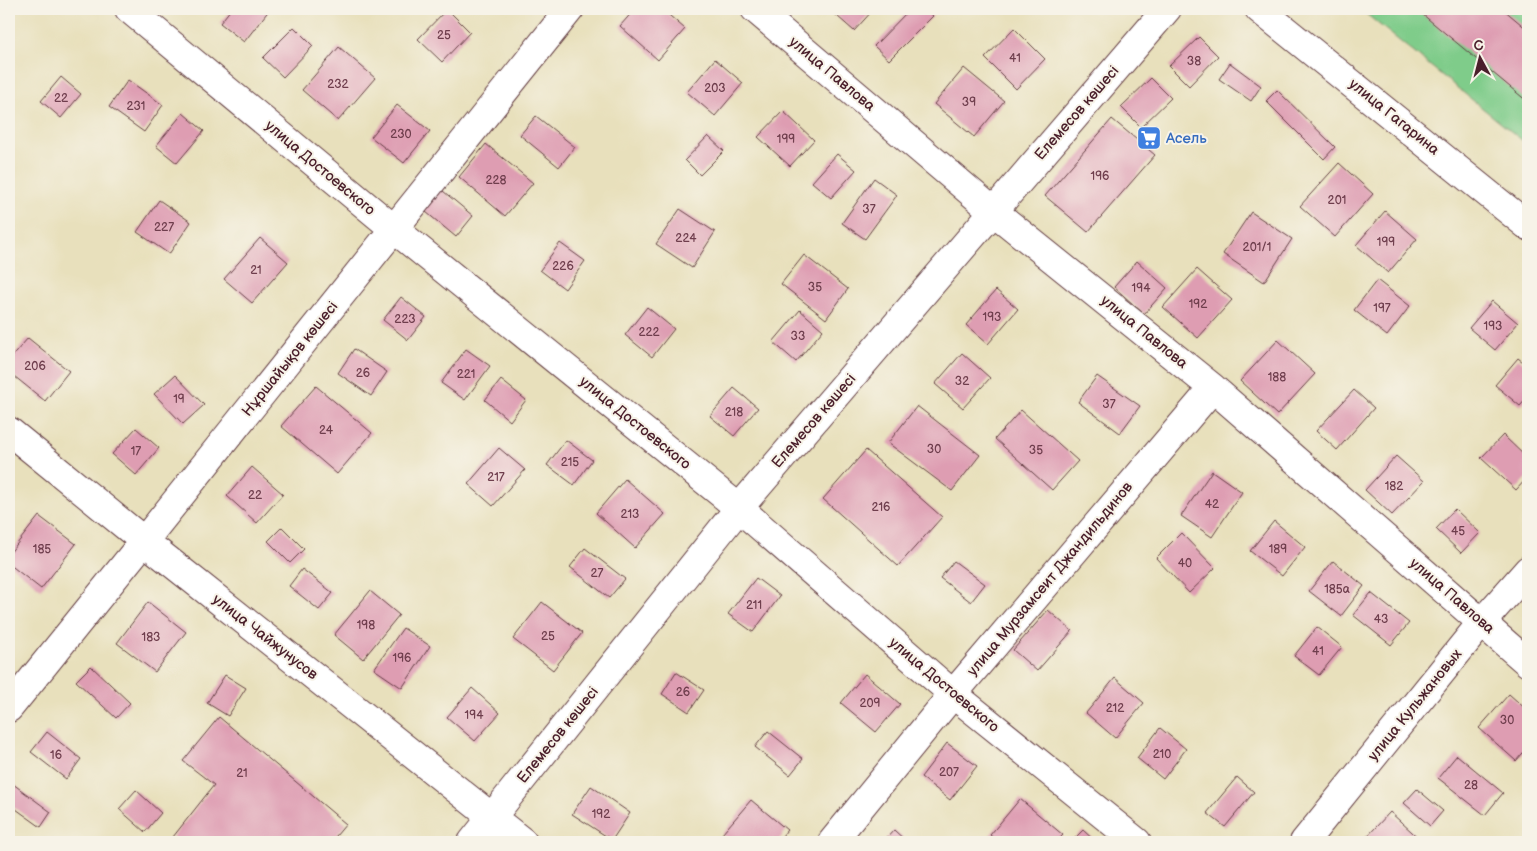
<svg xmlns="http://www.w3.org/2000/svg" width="1537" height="851" viewBox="0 0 1537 851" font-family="'Balsamiq Sans',sans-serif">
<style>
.green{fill:#7fcc8a;stroke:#64765a}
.building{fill:#de9db2}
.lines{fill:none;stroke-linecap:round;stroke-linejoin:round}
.street-casing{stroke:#623c41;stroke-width:30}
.street{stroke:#fff;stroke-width:28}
.labels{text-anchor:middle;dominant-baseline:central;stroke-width:4;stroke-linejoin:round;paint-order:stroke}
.number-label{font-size:12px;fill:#6f3e4d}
.street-label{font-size:15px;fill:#4a1f2b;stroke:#f7f3e8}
.shop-label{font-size:15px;fill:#366cbe;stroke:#f7f3e8;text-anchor:start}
</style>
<rect width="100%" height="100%" fill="#f7f3e8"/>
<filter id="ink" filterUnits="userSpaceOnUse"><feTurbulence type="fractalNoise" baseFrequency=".02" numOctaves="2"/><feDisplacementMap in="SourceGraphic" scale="10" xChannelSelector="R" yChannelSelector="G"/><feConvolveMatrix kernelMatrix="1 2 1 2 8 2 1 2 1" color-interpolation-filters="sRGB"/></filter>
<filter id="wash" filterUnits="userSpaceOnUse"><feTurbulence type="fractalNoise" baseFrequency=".0096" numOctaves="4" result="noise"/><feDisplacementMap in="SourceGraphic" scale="20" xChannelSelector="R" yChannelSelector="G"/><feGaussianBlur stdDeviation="1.12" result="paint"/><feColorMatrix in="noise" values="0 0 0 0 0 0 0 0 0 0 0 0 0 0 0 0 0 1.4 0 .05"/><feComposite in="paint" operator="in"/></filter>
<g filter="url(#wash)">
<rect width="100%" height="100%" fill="#e8e0bc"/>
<path class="green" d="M 1360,9 L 1528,9 L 1528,145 Z"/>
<g id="blocks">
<path class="building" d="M 231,9 L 270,9 L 244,42 L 220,23 Z
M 447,9 L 470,32 L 442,62 L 418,39 Z
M 635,9 L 662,9 L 685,29 L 658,60 L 620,26 Z
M 829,9 L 874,9 L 854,31 Z
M 910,9 L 926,9 L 933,16 L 889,60 L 874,46 Z
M 1416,9 L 1503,9 L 1528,30 L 1528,102 Z
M 294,27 L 313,46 L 283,77 L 263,58 Z
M 1014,28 L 1045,59 L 1016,89 L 985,58 Z
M 1199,37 L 1218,56 L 1189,86 L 1169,66 Z
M 339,47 L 375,78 L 338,121 L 302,90 Z
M 715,59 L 743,83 L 715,116 L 687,92 Z
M 1230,63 L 1261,86 L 1251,101 L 1219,79 Z
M 964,68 L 1004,101 L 974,137 L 934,104 Z
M 61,77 L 81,94 L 61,118 L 41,101 Z
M 1151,78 L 1171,98 L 1141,127 L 1121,107 Z
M 128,80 L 163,105 L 144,132 L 109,107 Z
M 1277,90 L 1335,147 L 1324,159 L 1266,101 Z
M 397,105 L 430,131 L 404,163 L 371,137 Z
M 783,111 L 814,140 L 790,166 L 758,137 Z
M 183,113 L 204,131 L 177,163 L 156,146 Z
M 536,116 L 575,147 L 559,167 L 520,135 Z
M 1112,119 L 1155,155 L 1088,232 L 1045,196 Z
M 708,136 L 724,151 L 700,175 L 685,160 Z
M 486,144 L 533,183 L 505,216 L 459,177 Z
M 837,154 L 856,170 L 831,198 L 812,182 Z
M 1339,163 L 1373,194 L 1335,237 L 1300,206 Z
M 874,178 L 897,195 L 865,239 L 842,223 Z
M 437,186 L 473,216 L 456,237 L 420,207 Z
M 159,200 L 191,222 L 169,254 L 137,232 Z
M 680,209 L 715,232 L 692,268 L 656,244 Z
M 1385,211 L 1417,239 L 1388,273 L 1356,245 Z
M 1251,212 L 1292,239 L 1264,282 L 1223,254 Z
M 260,238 L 288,262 L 252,303 L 224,279 Z
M 560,243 L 585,261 L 565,289 L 540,270 Z
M 804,255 L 848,289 L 826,319 L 781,284 Z
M 1137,261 L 1167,288 L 1144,314 L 1114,287 Z
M 1197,269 L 1232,300 L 1198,338 L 1163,307 Z
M 1377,280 L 1410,306 L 1387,336 L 1354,310 Z
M 996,290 L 1018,309 L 988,344 L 966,325 Z
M 401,297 L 426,317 L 408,340 L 383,320 Z
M 1492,301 L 1518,323 L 1495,350 L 1469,328 Z
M 647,307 L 674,329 L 652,357 L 625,335 Z
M 800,310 L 823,330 L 796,362 L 773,342 Z
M 28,338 L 69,371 L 45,401 L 9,372 L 9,360 Z
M 1278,340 L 1315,374 L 1277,415 L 1240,381 Z
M 354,349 L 387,372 L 371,396 L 338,373 Z
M 466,349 L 490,366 L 465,400 L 441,383 Z
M 962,353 L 990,378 L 963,408 L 935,384 Z
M 1518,358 L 1528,366 L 1528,397 L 1520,406 L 1495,385 Z
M 175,375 L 204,405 L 183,424 L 154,394 Z
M 1097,376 L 1140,406 L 1120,433 L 1078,402 Z
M 501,380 L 526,400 L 510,421 L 485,400 Z
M 316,386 L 372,433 L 337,474 L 281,426 Z
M 734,388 L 758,408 L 734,436 L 710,416 Z
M 1354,390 L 1374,408 L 1337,450 L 1316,431 Z
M 917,406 L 980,455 L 952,491 L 888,443 Z
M 1021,410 L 1078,461 L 1052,490 L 995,439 Z
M 136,428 L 159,448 L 136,475 L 112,454 Z
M 1503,435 L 1528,459 L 1528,477 L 1516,490 L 1481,458 Z
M 566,440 L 592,460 L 574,485 L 547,465 Z
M 499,448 L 525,470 L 493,506 L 468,484 Z
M 866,450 L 942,517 L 898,566 L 823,499 Z
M 1396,456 L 1424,481 L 1392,515 L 1365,490 Z
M 252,467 L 283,494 L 257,523 L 227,496 Z
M 1212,471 L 1242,492 L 1212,537 L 1181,516 Z
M 625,479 L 665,514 L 635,548 L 596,513 Z
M 1455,509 L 1480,533 L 1461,553 L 1436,529 Z
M 39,516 L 76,544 L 41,589 L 9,564 L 9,554 Z
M 1274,521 L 1305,547 L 1282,576 L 1250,551 Z
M 282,527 L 304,549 L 290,563 L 268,541 Z
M 1181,533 L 1215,568 L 1189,593 L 1156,558 Z
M 585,548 L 625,579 L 609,598 L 570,567 Z
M 954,561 L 985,584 L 971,602 L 940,578 Z
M 1333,561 L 1364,586 L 1341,616 L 1309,591 Z
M 302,569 L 333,593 L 319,610 L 289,586 Z
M 756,578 L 780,596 L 753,632 L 728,614 Z
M 370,591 L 399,615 L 363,659 L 334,635 Z
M 1371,593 L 1409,623 L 1391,645 L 1353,615 Z
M 148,602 L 186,632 L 155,672 L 117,643 Z
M 542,602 L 582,633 L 553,670 L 513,639 Z
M 1048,610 L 1072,631 L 1037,671 L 1013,650 Z
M 1317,627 L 1342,647 L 1319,675 L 1294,656 Z
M 403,628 L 430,646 L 402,688 L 374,669 Z
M 91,666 L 130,703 L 116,718 L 76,681 Z
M 676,672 L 704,690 L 689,712 L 662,694 Z
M 865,674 L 900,704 L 876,732 L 841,703 Z
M 225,675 L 246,688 L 228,716 L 207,703 Z
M 1115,678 L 1144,703 L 1115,738 L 1086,713 Z
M 472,688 L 500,713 L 475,741 L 447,717 Z
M 1509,694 L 1528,711 L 1528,747 L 1516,761 L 1479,728 Z
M 219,717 L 346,824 L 331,842 L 169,842 L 214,785 L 183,761 Z
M 1160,728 L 1186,749 L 1163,779 L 1137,758 Z
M 768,731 L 803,759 L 790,775 L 755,747 Z
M 47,732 L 81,759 L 66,779 L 31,752 Z
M 947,743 L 977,766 L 950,800 L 921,777 Z
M 1457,755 L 1503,793 L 1485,815 L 1438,778 Z
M 1237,777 L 1254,792 L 1225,827 L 1207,813 Z
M 9,781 L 51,812 L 41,827 L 9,804 Z
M 591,786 L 630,813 L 612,840 L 572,814 Z
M 1417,789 L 1443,811 L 1430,826 L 1404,803 Z
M 136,790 L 161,813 L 145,832 L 119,809 Z
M 1020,799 L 1063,835 L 1056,842 L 998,842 L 990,835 Z
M 751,800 L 787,830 L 777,842 L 732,842 L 722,834 Z
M 1390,812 L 1423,842 L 1362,842 Z
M 894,830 L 907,842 L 883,842 Z
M 1083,830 L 1096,842 L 1071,842 Z"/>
</g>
</g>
<g filter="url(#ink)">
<use href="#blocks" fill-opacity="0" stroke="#623c41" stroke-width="1"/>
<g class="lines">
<defs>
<path id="street" d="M 129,9 L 394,229 L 739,508 L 953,694 L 1137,842
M 755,9 L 993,211 L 1213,388 L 1528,663
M 1259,9 L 1528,226
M 9,431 L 144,541 L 523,842
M 9,708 L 144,541 L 570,9
M 472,842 L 739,508 L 1167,9
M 832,842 L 953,694 L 1213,388
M 1304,842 L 1482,622 L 1528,570"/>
</defs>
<use href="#street" class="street-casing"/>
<use href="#street" class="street"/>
</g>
</g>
<defs>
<symbol id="supermarket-square" viewBox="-11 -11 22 22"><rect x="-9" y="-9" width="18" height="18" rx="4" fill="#3f7fe0" stroke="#f7f3e8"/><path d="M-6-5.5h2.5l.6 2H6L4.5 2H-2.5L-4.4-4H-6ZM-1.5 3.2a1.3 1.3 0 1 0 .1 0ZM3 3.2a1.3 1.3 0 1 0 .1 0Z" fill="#fff"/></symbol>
</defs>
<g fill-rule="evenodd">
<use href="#supermarket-square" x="1135" y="124" width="28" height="28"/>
</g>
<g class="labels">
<g class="number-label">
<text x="444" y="35">25</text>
<text x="1015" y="58">41</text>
<text x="1194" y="61">38</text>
<text x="338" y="84">232</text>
<text x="715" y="88">203</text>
<text x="61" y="98">22</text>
<text x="969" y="102">39</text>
<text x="136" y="106">231</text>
<text x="401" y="134">230</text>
<text x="786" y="139">199</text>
<text x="1100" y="176">196</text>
<text x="496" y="180">228</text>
<text x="1337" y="200">201</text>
<text x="869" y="209">37</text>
<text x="164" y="227">227</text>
<text x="686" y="238">224</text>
<text x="1386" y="242">199</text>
<text x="1257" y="247">201/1</text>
<text x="563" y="266">226</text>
<text x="256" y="270">21</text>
<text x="815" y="287">35</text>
<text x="1141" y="288">194</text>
<text x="1198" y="304">192</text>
<text x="1382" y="308">197</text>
<text x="992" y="317">193</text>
<text x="405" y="319">223</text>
<text x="1493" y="326">193</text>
<text x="649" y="332">222</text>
<text x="798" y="336">33</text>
<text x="35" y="366">206</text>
<text x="363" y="373">26</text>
<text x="466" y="374">221</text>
<text x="1277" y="377">188</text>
<text x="962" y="381">32</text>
<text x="179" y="399">19</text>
<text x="1109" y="404">37</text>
<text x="734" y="412">218</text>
<text x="326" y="430">24</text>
<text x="934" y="449">30</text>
<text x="1036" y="450">35</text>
<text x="136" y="451">17</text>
<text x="570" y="462">215</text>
<text x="496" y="477">217</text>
<text x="1394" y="486">182</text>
<text x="255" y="495">22</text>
<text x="1212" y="504">42</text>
<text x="881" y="507">216</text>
<text x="630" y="514">213</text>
<text x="1458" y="531">45</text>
<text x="42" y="549">185</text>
<text x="1278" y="549">189</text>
<text x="1185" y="563">40</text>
<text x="597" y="573">27</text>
<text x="1337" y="589">185а</text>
<text x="754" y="605">211</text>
<text x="1381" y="619">43</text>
<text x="366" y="625">198</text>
<text x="548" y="636">25</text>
<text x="151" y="637">183</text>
<text x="1318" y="651">41</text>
<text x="402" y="658">196</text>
<text x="683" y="692">26</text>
<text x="870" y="703">209</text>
<text x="1115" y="708">212</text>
<text x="474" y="715">194</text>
<text x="1507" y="720">30</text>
<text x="1162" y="754">210</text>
<text x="56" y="755">16</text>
<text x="949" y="772">207</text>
<text x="242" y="773">21</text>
<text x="1471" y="785">28</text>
<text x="601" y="814">192</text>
</g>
<g class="street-label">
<text transform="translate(832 74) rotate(40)">улица Павлова</text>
<text transform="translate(1077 113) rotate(-49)">Елемесов көшесі</text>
<text transform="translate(1394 117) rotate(39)">улица Гагарина</text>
<text transform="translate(320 168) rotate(40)">улица Достоевского</text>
<text transform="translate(1144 332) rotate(39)">улица Павлова</text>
<text transform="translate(290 359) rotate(-51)">Нұршайықов көшесі</text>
<text transform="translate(814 421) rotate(-49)">Елемесов көшесі</text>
<text transform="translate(635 423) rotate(39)">улица Достоевского</text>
<text transform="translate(1050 579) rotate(-50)">улица Мурзамсеит Джандильдинов</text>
<text transform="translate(1452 596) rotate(41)">улица Павлова</text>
<text transform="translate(265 637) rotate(38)">улица Чайжунусов</text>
<text transform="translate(944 685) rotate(40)">улица Достоевского</text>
<text transform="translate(1415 705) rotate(-51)">улица Кульжановых</text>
<text transform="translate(558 735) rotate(-51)">Елемесов көшесі</text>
</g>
<g class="shop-label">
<text x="1166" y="138">Асель</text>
</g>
</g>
<rect width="1537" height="851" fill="none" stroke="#f7f3e8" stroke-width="30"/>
<g transform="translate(1480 58) rotate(353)" stroke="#f7f3e8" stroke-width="4" paint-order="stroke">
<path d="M0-4L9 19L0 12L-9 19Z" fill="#4a1f2b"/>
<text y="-8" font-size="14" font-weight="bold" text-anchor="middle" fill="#4a1f2b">С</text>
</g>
</svg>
